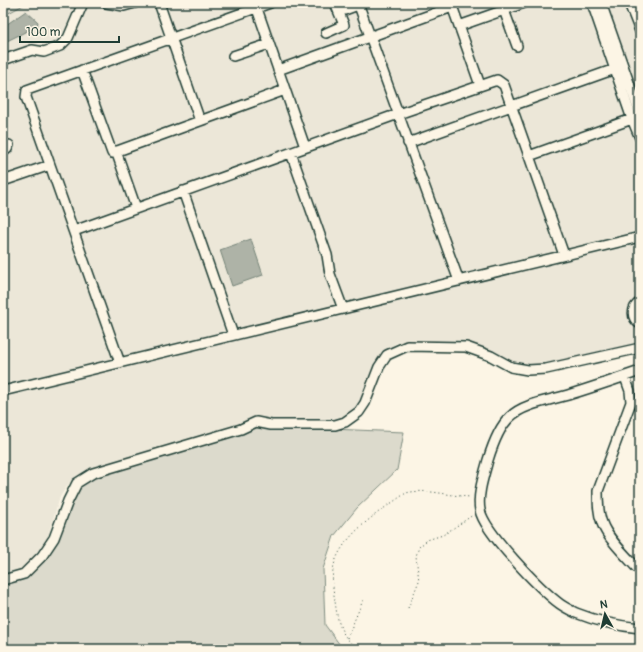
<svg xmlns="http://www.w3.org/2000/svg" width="643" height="652" viewBox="0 0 643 652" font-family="Pangolin,sans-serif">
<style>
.built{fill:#ece7d8}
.green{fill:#dcdacc;stroke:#7e8c80}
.water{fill:#aeb3a7;stroke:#758479}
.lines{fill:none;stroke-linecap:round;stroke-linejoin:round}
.minor-casing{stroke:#1f3d34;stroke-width:12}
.path{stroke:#1f3d34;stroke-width:1;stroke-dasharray:1 3;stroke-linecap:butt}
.minor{stroke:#fcf5e5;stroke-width:9}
</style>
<rect width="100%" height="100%" fill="#fcf5e5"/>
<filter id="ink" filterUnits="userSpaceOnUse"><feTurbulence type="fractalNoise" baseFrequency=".025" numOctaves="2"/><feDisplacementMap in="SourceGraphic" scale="8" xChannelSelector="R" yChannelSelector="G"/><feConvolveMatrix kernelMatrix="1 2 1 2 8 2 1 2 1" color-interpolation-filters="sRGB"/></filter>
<g filter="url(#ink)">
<path class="built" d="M 3,3 L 640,3 L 640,342 L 558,363 L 531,366 L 520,366 L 502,360 L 470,344 L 419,344 L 409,341 L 396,343 L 384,353 L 373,369 L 367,394 L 358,407 L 348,416 L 335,421 L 251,421 L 98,467 L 76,476 L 67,486 L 60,497 L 44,549 L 28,566 L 19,572 L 3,578 Z"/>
<path class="green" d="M 3,3 L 27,3 L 3,16 Z
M 257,426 L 404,432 L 397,470 L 357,508 L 334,536 L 323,569 L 325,625 L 343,649 L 3,649 L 3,585 L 22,579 L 47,559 L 81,485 L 96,477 Z"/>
<path class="water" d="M 26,11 L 38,22 L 37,26 L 7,41 L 3,32 L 3,27 Z
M 251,239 L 263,275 L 232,286 L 220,250 Z"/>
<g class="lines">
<defs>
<path id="minor" d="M 106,3 L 124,6 L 135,3
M 159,3 L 200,121
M 255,3 L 305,147
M 358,3 L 459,281
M 451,3 L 480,85
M 592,3 L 632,119 L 640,138
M 601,3 L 640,114
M 629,3 L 640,31
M 504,10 L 517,46
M 339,12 L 358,5
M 459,26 L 524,3
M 326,33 L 344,25 L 335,3
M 233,56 L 269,44
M 3,60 L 32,50 L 44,52 L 60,46 L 68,38 L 83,3
M 82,70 L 112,153 L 285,90
M 278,70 L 452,7
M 408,143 L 615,69
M 116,151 L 136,208
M 3,152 L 7,149 L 9,145
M 291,153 L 327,255 L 330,274 L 343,309
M 529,156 L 632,119
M 3,181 L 50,165
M 183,191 L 233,335
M 74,231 L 398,114 L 497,80 L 504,85 L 564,255
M 640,302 C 631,308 631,318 640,324
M 120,363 L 26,97 L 27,90 L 270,3
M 640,371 C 617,379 594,387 571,394 C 553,400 524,403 510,417 C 500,426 492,447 488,460 C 484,475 477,495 480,510 C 484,532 541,590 560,604 C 564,607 570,610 576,613 C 596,621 618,626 640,628
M 625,377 L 630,391 L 631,402 L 598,491 C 598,502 598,513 602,523 C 607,538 626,556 637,568
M 3,391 L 640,237
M 3,580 L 24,574 L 42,556 L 54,538 L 68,501 L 77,483 L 93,473 L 241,429 L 256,422 L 271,425 L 335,425 L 345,422 L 359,412 L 365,403 L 379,367 L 387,355 L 407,346 L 466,347 L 491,356 L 511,367 L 528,370 L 546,369 L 640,348"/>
</defs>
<use href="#minor" class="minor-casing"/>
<path class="path" d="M 408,608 L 419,581 L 416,556 L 419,547 L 427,540 L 443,535 L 473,515
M 347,638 L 364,598
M 357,649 C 340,634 338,624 335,601 C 333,590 331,576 334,565 C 343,534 380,511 406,493 C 425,488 450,496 471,497"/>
<use href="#minor" class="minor"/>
</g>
</g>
<rect width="643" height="652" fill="none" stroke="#fcf5e5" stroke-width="16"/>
<rect x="8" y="8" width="627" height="636" fill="none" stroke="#1f3d34" stroke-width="1.5" filter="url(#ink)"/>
<g transform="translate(605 614) rotate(352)" stroke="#fcf5e5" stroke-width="3" paint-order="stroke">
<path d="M0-3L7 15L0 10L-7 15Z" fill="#1f3d34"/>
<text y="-6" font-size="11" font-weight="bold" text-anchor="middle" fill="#1f3d34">N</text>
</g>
<path d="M20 36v6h99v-6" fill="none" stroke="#1f3d34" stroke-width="2"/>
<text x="26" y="36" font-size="12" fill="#1f3d34" stroke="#fcf5e5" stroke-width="3" paint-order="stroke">100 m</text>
</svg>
